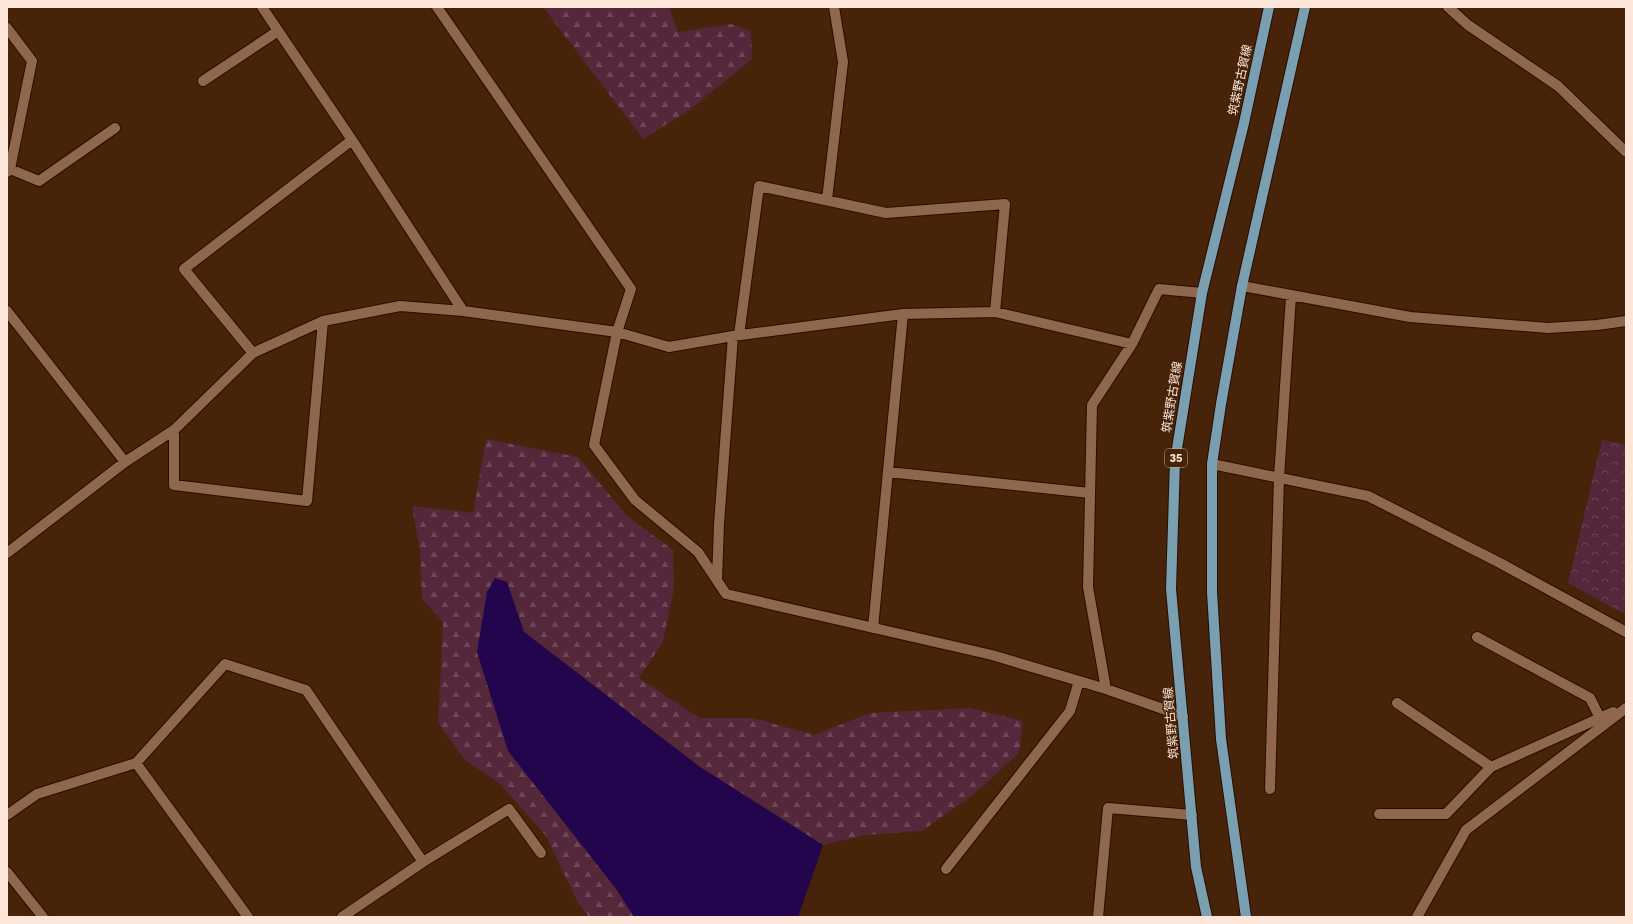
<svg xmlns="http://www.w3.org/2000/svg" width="1633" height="924" viewBox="0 0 1633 924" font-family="'Work Sans','Noto Sans JP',sans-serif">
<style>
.forest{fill:url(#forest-firs)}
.park{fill:url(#park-crowns)}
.water{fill:#23054d}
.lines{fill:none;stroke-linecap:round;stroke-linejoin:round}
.minor-casing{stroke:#270e00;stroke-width:12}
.primary-casing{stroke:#270e00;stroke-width:12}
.minor{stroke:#8f674d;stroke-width:10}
.primary{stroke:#799fb1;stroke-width:10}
.labels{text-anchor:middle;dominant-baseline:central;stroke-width:3;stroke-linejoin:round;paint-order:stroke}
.shield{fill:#462309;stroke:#c6ac99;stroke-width:1}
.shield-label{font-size:11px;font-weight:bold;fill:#fde6d7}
.street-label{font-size:12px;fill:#fde6d7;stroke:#462309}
</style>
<defs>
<pattern id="forest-firs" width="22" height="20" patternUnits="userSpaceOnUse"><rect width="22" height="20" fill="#54273b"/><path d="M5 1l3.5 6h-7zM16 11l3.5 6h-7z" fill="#6e4657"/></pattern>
<pattern id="park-crowns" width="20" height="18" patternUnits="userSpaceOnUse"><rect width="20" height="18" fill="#54273b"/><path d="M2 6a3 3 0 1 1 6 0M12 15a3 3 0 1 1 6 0" fill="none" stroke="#6e4657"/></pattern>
</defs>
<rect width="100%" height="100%" fill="#462309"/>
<path class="forest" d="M 543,7 L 669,7 L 678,32 L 731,24 L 751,31 L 752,59 L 691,109 L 643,139 Z
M 486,439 L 578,457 L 627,516 L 673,550 L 674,588 L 663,642 L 639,678 L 699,718 L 753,718 L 814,735 L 870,713 L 970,708 L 1023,721 L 1019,753 L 974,794 L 922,831 L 866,835 L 823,845 L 700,767 L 524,632 L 507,582 L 495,578 L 617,890 L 634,917 L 589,917 L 578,903 L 546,836 L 500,784 L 465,760 L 438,723 L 443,622 L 422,599 L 420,552 L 412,506 L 473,513 Z"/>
<path class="park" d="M 1602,440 L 1626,444 L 1626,615 L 1568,583 Z"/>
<path class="water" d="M 495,578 L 507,582 L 524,632 L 700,767 L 823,845 L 798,917 L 634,917 L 617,890 L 508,751 L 477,652 L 487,592 Z"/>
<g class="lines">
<defs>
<path id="minor" d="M 262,7 L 352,140 L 463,311
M 437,7 L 631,289 L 617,332 L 594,445 L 635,500 L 698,552 L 726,594 L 992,655 L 1106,689 L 1183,716
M 1448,7 L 1468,25 L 1558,86 L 1626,152
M 7,28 L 32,61 L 10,169 L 7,172
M 203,81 L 278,31
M 10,169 L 39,181 L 115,128
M 827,200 L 843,62 L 834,7
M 1242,286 L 1410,317 L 1548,328 L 1597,325 L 1626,321
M 7,311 L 125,462
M 739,335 L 759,186 L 886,213 L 1005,204 L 995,312
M 253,353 L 184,269 L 352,140
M 174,430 L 174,485 L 307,501 L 323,321
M 1212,464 L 1368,496 L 1500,563 L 1626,632
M 888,472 L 1090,493
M 7,553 L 125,462 L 174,430 L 253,353 L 323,321 L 400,306 L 463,311 L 617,332 L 669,347 L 733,336 L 903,314 L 995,312 L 1132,344
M 717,580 L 719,524 L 733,336
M 873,628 L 903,314
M 1477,637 L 1590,698 L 1600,718
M 1106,689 L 1088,587 L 1092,405 L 1132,344 L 1159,289 L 1202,293
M 1397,703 L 1491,767
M 136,763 L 248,917
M 1270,789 L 1279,478 L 1291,296
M 1379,814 L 1446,814 L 1491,767 L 1613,712
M 7,815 L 37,794 L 136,763 L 225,664 L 306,690 L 423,862
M 946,869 L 1070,711 L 1079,681
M 7,872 L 43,917
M 342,917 L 423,862 L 509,809 L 541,853
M 1098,917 L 1108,808 L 1192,815
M 1417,917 L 1466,830 L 1626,708"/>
<path id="primary" d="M 1207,917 L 1196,867 L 1171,589 L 1175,461 L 1202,293 L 1244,123 L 1269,7
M 1246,917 L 1221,739 L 1212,592 L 1212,464 L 1221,404 L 1242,286 L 1305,7"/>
</defs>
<use href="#minor" class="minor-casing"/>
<use href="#primary" class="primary-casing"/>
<use href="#minor" class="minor"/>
<use href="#primary" class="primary"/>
</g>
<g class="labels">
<rect class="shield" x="1165" y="449" width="22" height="18" rx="3"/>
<g class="shield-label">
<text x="1176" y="458">35</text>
</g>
<g class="street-label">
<text transform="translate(1240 80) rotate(-78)">筑紫野古賀線</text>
<text transform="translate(1172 397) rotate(-81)">筑紫野古賀線</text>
<text transform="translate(1171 723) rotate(-95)">筑紫野古賀線</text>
</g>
</g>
<rect width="1633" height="924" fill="none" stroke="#fde6d7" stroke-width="16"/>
</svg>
